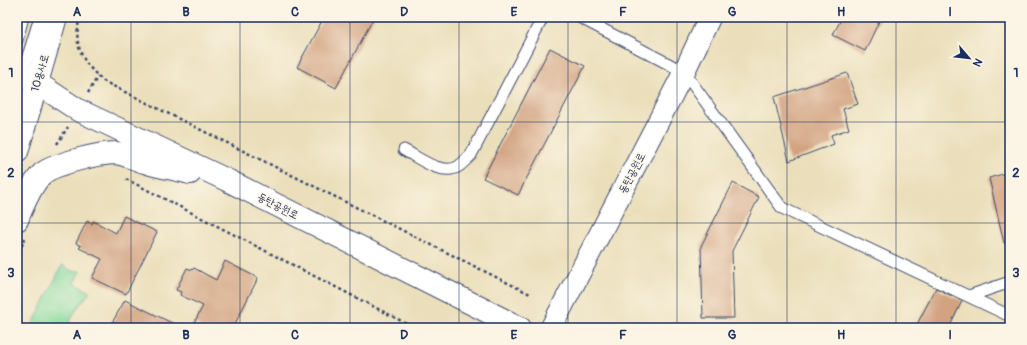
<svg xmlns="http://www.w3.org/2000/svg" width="1027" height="345" viewBox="0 0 1027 345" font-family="Pangolin,'Poor Story',sans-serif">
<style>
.green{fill:#81d89d;stroke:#4e847e}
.building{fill:#d2a381}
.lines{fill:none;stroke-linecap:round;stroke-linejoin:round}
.service-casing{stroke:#3a496c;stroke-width:13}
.minor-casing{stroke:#3a496c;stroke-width:23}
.tertiary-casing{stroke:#3a496c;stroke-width:24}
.path{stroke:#3a496c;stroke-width:2.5;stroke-dasharray:3 3;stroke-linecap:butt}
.service{stroke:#fff;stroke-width:11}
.minor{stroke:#fff;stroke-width:21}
.tertiary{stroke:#fff;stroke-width:22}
.grid{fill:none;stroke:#1b2f5e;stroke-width:1;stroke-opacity:0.55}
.labels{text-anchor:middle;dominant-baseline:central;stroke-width:3;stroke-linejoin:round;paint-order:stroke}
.street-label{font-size:11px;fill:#1b2f5e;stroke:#fcf5e5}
.neatline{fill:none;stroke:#1b2f5e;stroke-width:1.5}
.grid-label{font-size:13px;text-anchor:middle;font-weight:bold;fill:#1b2f5e}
</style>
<rect width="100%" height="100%" fill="#fcf5e5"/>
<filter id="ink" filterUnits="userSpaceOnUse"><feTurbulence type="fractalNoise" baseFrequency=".025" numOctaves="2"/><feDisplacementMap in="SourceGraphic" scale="8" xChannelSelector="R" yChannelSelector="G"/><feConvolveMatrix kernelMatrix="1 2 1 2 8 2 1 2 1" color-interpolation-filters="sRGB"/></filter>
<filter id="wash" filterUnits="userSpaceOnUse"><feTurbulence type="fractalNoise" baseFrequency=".012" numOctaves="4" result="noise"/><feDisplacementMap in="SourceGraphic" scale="16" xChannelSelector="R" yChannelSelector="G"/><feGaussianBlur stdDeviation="0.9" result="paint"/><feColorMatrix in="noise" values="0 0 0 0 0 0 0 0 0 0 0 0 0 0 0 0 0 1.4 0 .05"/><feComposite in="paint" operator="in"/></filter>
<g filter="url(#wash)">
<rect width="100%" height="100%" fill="#ebdfbb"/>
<path class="green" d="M 62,265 L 72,271 L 80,271 L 74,283 L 89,291 L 89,294 C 79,305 72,314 68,328 L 31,328 Z"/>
<g id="blocks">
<path class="building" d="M 324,17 L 374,17 L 336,88 L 297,67 Z
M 842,17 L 881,17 L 865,51 L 833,35 Z
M 550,48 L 585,66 L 518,195 L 483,178 Z
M 847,73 L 858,104 L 843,109 L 849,129 L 831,135 L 834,144 L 789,161 L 774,97 Z
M 1010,172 L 1010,243 L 1004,243 L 989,178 Z
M 733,183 L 759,197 L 732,251 L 734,318 L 703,318 L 701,246 Z
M 124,216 L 157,232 L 126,294 L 92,278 L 102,259 L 79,248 L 81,246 L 76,243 L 87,221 L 92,224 L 93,221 L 116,233 Z
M 225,261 L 258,278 L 233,328 L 203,328 L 194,323 L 203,306 L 180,295 L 181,292 L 176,290 L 187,268 L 192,270 L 194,268 L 216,280 Z
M 936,288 L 962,301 L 949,328 L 915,328 Z
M 125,300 L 182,328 L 109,328 Z"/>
</g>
</g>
<g filter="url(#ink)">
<use href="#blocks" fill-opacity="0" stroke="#3a496c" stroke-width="1"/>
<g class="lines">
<defs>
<path id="service" d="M 579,17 L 684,72 L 782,208 L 1010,316
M 17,40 L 23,17
M 17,92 L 40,17
M 404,150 C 419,158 443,177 459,166 C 463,163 467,159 471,155 L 543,17
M 969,296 L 1010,282"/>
<path id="minor" d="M 551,328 L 684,72 L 710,17"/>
<path id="tertiary" d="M 17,72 L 37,83 L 78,110 L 229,181 L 520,328
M 17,152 L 56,17
M 17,220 C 23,205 31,185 42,174 C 53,164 100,153 116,153 C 125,154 136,160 145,162 C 160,167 175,169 190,173"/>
</defs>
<use href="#service" class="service-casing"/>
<use href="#minor" class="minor-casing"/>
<use href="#tertiary" class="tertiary-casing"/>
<path class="path" d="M 80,17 C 72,46 83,64 105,82 L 530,294
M 88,93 L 98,76
M 57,144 L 68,127
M 126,179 L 415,328
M 17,257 L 25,238"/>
<use href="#service" class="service"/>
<use href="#minor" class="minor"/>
<use href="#tertiary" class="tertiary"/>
</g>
</g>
<path class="grid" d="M 131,17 L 131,328M 240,17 L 240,328M 350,17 L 350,328M 459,17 L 459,328M 568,17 L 568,328M 677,17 L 677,328M 787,17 L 787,328M 896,17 L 896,328M 17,122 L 1010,122M 17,223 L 1010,223"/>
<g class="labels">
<g class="street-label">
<text transform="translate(40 73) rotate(-74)">10용사로</text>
<text transform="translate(632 173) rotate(-62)">동탄공원로</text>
<text transform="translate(278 206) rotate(27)">동탄공원로</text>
</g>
</g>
<rect width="1027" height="345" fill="none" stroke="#fcf5e5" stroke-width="44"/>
<g transform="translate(969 58) rotate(118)" stroke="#fcf5e5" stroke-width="3" paint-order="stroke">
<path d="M0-3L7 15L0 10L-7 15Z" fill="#1b2f5e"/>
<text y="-6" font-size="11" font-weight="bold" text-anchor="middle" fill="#1b2f5e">N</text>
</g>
<rect x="22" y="22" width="983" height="301" class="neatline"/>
<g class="grid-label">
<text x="77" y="16">A</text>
<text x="186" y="16">B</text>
<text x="295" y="16">C</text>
<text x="404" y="16">D</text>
<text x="514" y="16">E</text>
<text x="623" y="16">F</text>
<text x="732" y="16">G</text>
<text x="841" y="16">H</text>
<text x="950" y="16">I</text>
<text x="11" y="77">1</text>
<text x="1016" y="77">1</text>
<text x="11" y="177">2</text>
<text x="1016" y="177">2</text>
<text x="11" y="277">3</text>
<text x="1016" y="277">3</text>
<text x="77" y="339">A</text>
<text x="186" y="339">B</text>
<text x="295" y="339">C</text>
<text x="404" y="339">D</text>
<text x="514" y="339">E</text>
<text x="623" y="339">F</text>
<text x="732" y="339">G</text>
<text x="841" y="339">H</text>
<text x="950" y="339">I</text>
</g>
</svg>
